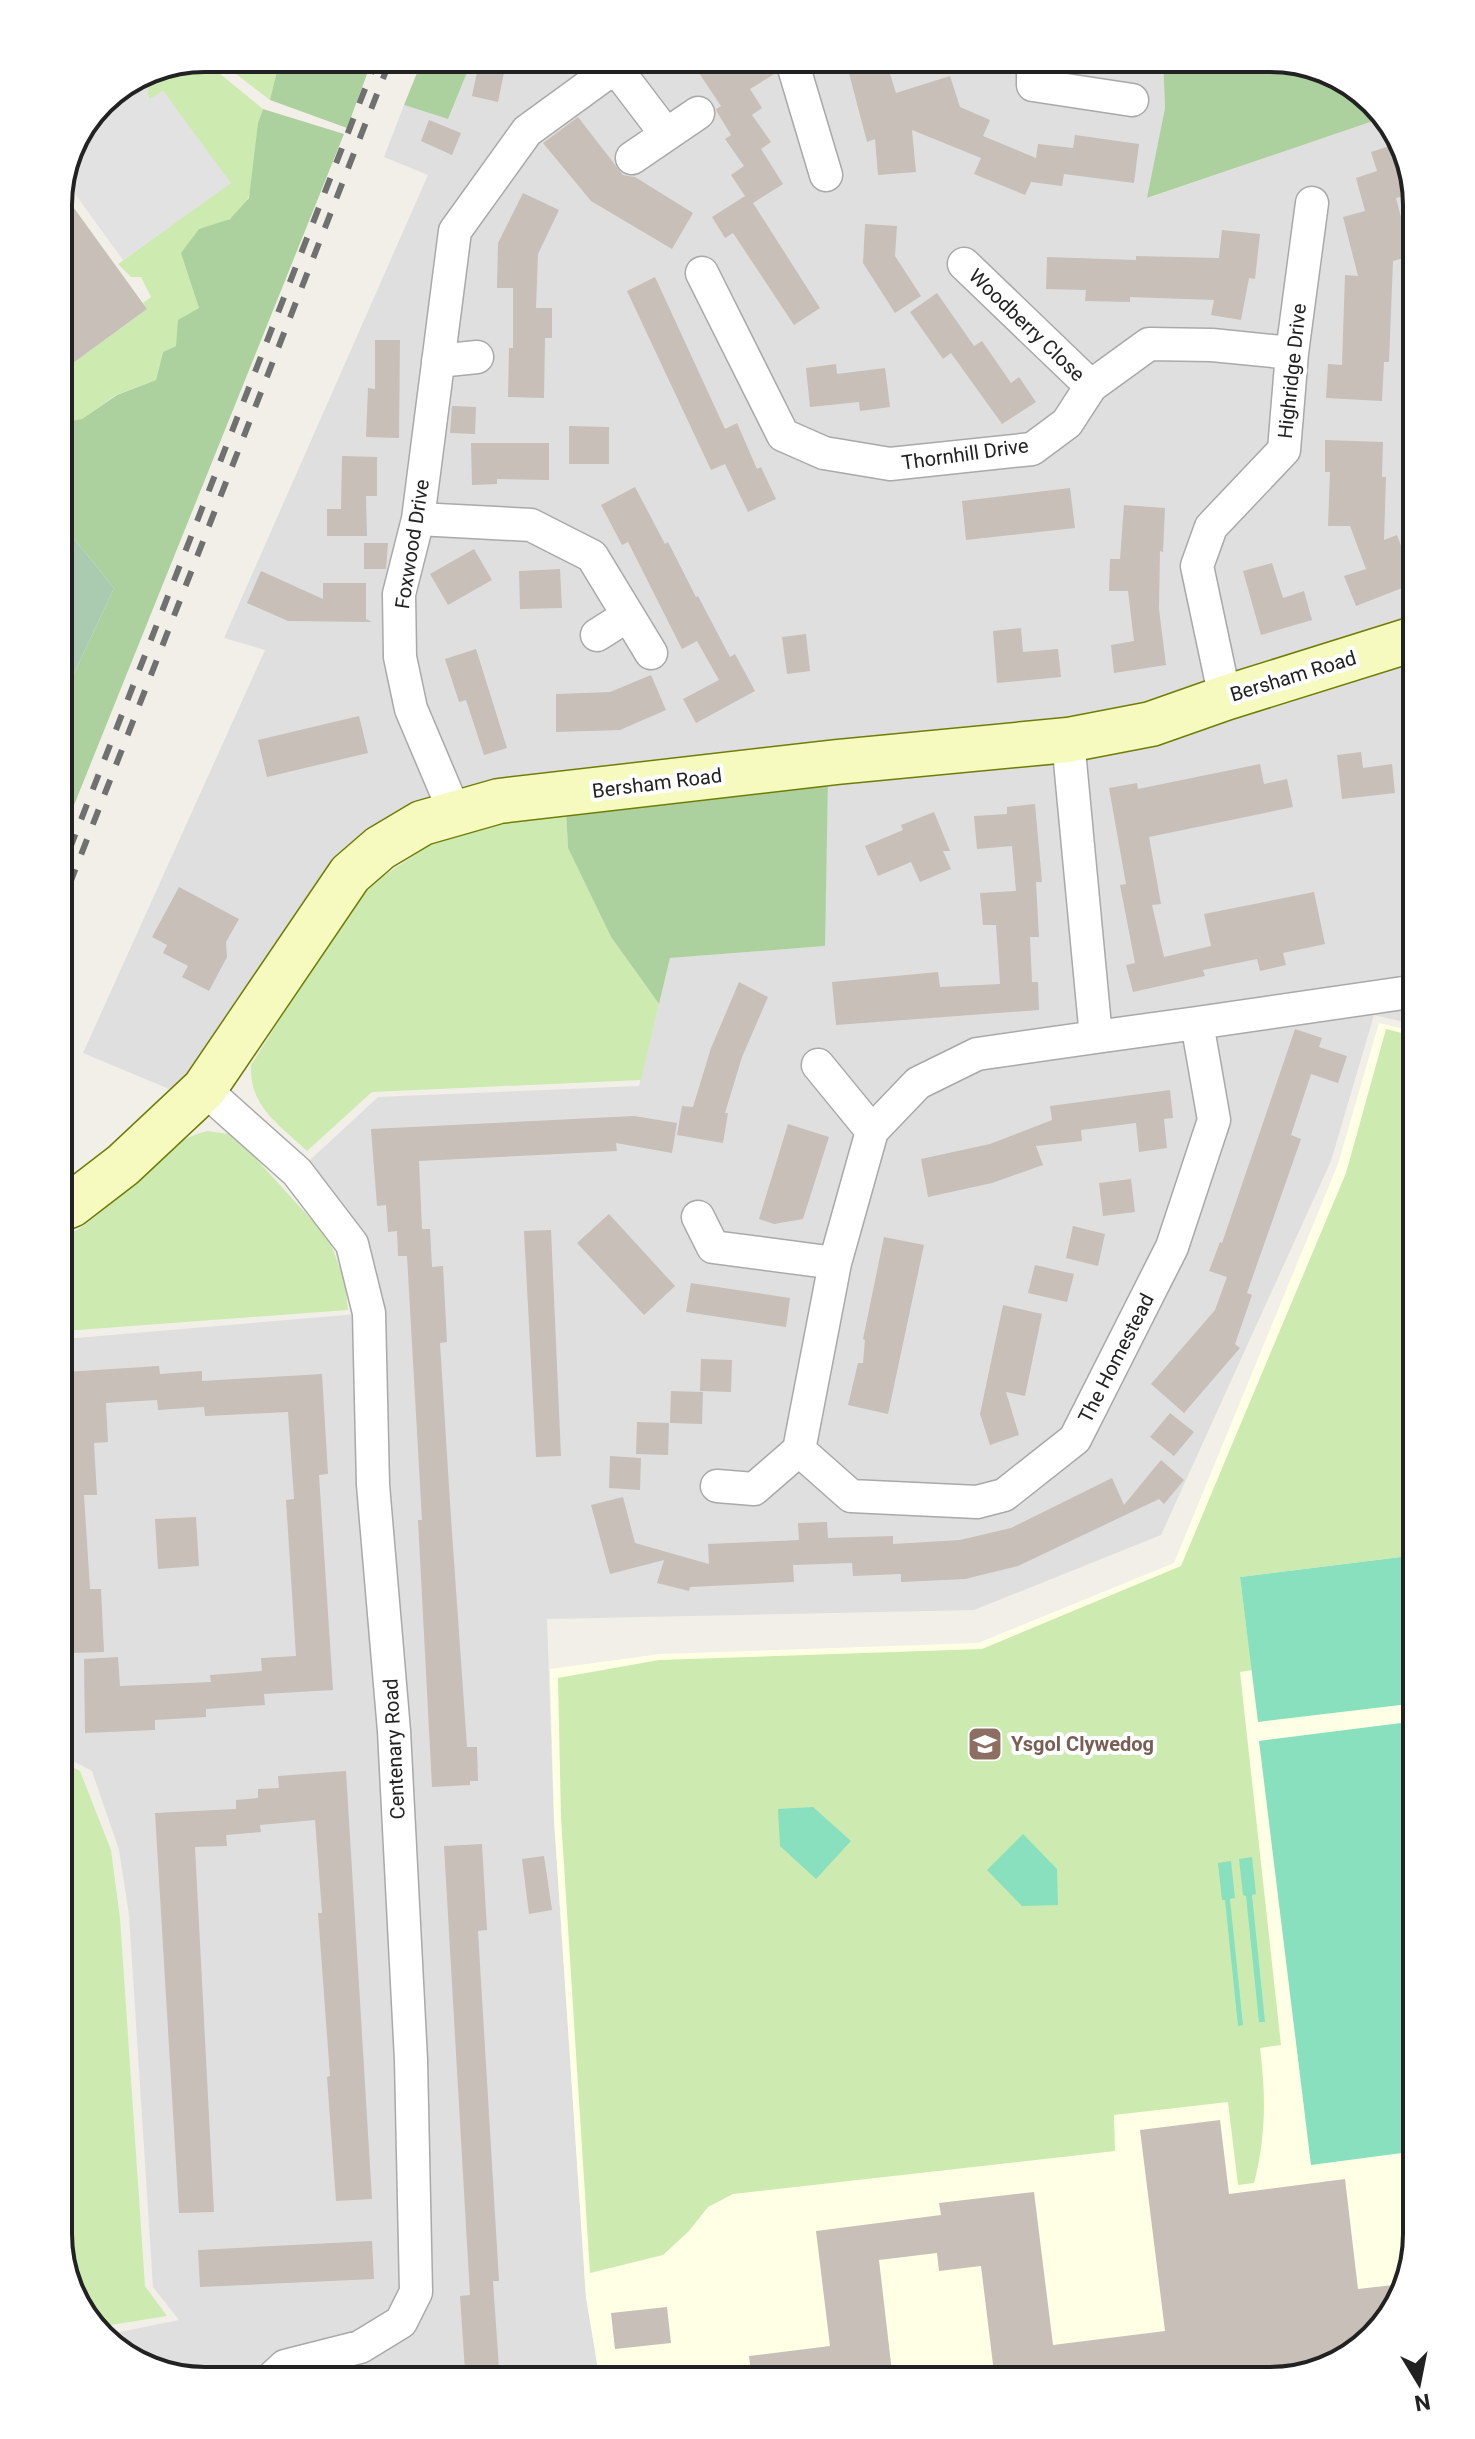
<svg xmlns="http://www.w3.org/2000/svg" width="1475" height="2439" viewBox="0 0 1475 2439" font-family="Roboto,sans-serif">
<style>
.residential{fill:#e0dfdf}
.education{fill:#ffffe5}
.grass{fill:#cdebb0}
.forest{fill:#add19e}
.cemetery{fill:#aacbaf}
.pitch{fill:#88e0be}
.parking{fill:#e2e2e2}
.building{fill:#c7bfb8}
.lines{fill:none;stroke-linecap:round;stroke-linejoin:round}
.minor-casing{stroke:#a9a9a9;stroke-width:35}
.secondary-casing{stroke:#707d05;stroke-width:47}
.minor{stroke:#fff;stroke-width:32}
.secondary{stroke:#f7fabf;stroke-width:44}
.rail{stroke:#707070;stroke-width:6;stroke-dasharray:16 16;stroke-linecap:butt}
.labels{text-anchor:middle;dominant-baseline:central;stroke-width:8;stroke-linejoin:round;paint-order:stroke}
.street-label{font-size:20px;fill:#222;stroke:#fff}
.education-label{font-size:20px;font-weight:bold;fill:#785e54;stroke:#fff;text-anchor:start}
.rim{fill:none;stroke:#222;stroke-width:4}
</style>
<rect width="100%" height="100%" fill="#f2efe9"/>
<path class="residential" d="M 473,58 L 1163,58 L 1165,108 L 1148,198 L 1382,118 L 1402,140 L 1417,205 L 1417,1025 L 1374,1015 L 1331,1161 L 1161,1535 L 974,1610 L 547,1619 L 554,1819 L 586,2297 L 600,2381 L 196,2381 L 123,2356 L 105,2335 L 179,2320 L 153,2287 L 129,1915 L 119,1850 L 92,1771 L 58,1753 L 58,1343 L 64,1339 L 369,1313 L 297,1172 L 378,1097 L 639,1086 L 670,958 L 824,946 L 828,781 L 420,814 L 181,1094 L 83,1053 L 265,650 L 224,638 L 428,175 L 384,157 L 404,105 L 448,119 Z"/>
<path class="education" d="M 1379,1023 L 1417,1032 L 1417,2234 L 1392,2315 L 1335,2366 L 1270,2381 L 600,2381 L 586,2297 L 554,1819 L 550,1669 L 660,1654 L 978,1643 L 1174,1563 L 1338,1164 Z"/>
<path class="grass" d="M 215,58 L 280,58 L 270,100 Z
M 202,59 L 263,109 C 250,143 266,198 229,219 C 220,224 208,226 199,229 L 199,309 L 176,346 L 163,352 L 156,380 L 116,395 L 82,419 L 58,423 L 58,374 L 147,309 L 143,303 L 151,297 L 141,277 L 131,277 L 118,264 L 230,183 L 163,91 L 149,100 L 147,90 L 157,68 Z
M 566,812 L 568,848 L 611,937 L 659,1004 L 641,1080 L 372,1092 L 307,1151 C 279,1124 249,1107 251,1065 L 333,935 L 371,884 L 439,839 L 488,821 Z
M 1386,1029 L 1417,1037 L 1417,1555 L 1240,1577 L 1252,1670 L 1240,1672 L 1281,2045 L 1260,2048 C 1266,2095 1266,2137 1254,2183 L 1238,2185 L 1228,2102 L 1114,2115 L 1115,2151 L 733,2194 L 708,2207 L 689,2231 L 663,2255 L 590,2273 L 561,1818 L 558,1678 L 659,1660 L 982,1649 L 1181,1566 L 1346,1173 Z
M 207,1131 L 229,1134 L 248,1150 L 329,1239 L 345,1282 L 348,1310 L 64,1331 L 58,1335 L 58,1239 C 65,1235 74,1232 80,1228 C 122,1200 156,1143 207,1131 Z
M 58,1759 L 80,1771 L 111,1850 L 120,1918 L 145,2286 L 167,2316 L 98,2327 L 73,2299 L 58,2234 Z"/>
<path class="forest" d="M 280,58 L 373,58 L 347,128 L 270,100 Z
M 423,58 L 473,58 L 448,119 L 404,105 Z
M 1163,58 L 1280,58 L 1352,83 L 1382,118 L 1147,198 L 1165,108 Z
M 263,109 L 344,134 L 58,845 L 58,708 L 114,588 L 58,519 L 58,423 L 82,419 L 117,395 L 156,380 L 163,352 L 176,346 L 178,320 L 199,308 L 181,253 L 199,229 L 230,219 L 249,198 L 258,123 Z
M 828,781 L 825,946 L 670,958 L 659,1004 L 611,937 L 568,848 L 566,812 Z"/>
<path class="cemetery" d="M 58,519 L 114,588 L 58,708 Z"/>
<path class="pitch" d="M 1417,1555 L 1417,1703 L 1258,1722 L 1240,1577 Z
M 1417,1721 L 1417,2151 L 1311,2165 L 1259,1741 Z
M 813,1807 L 851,1841 L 816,1879 L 780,1846 L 778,1809 Z
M 1023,1834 L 1057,1869 L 1058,1905 L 1022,1906 L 987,1870 Z
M 1252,1857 L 1256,1894 L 1252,1895 L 1265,2022 L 1259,2022 L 1246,1896 L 1243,1895 L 1239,1859 Z
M 1231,1861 L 1235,1898 L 1230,1899 L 1243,2025 L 1238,2026 L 1225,1900 L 1222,1900 L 1218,1863 Z"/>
<path class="parking" d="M 157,68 L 147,90 L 149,99 L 163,91 L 231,183 L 123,260 L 65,180 L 101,101 L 149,69 Z"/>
<path class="building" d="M 480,58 L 507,58 L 498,102 L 472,96 Z
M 689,58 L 768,58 L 775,69 L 776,73 L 750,89 L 762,108 L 752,115 L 771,142 L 761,149 L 783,184 L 753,203 L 820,308 L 794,325 L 733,233 L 725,238 L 712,217 L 745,196 L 731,175 L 744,166 L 725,139 L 731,135 L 717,112 L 716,109 L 721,106 Z
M 845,58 L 885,58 L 896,93 L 950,76 L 960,107 L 990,120 L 983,136 L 1036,158 L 1038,144 L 1073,148 L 1075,135 L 1139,144 L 1134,183 L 1064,174 L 1062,186 L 1031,182 L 1025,195 L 974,174 L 981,158 L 912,130 L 916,172 L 878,175 L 875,139 L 867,142 Z
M 578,117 L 623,175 L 635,177 L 693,213 L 672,249 L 591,201 L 543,143 Z
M 429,120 L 461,133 L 452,155 L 421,141 Z
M 1402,142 L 1414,193 L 1396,198 L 1411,256 L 1393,261 L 1389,362 L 1384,362 L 1382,401 L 1326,398 L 1328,364 L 1342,365 L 1345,275 L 1358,276 L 1343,217 L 1365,211 L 1356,178 L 1377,171 L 1371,152 Z
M 61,190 L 147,309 L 58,374 L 58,196 Z
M 523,193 L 559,210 L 538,254 L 536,308 L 552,308 L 552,338 L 545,338 L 544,398 L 508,397 L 509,348 L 513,348 L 513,288 L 497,288 L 498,243 Z
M 865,224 L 897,226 L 895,256 L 921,296 L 895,313 L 863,263 Z
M 1222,230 L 1260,234 L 1255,279 L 1249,278 L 1241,320 L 1211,315 L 1214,300 L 1130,297 L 1130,302 L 1085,301 L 1086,290 L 1046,289 L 1047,257 L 1136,260 L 1136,256 L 1219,258 Z
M 655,277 L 725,429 L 737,423 L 757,469 L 761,467 L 776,499 L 748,512 L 725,464 L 711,470 L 627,291 Z
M 937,293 L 974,346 L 982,341 L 1011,383 L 1019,377 L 1036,402 L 1002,424 L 951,353 L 943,359 L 910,312 Z
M 375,340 L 400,340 L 399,438 L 366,437 L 368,388 L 375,389 Z
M 836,364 L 837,374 L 885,368 L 890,407 L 860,411 L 859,402 L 810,407 L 806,368 Z
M 452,406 L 476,407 L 475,434 L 450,433 Z
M 569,426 L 609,427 L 609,464 L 569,464 Z
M 1325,440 L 1383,442 L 1382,477 L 1386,477 L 1384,540 L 1397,535 L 1415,583 L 1356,606 L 1344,576 L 1366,569 L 1350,526 L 1328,526 L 1330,472 L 1325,472 Z
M 471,443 L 549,443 L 549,480 L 497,479 L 497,484 L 472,485 Z
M 342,456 L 377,457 L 377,496 L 366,496 L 367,536 L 327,536 L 327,509 L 341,509 Z
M 635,487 L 665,544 L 668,542 L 696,597 L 698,596 L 730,657 L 735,654 L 755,691 L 696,723 L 683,699 L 719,680 L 697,641 L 682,649 L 628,542 L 622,545 L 601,505 Z
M 1070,488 L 1075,528 L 966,540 L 962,501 Z
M 1124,505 L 1165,508 L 1163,552 L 1160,551 L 1159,609 L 1166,665 L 1114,673 L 1111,645 L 1134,641 L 1128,591 L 1109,591 L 1110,559 L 1120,559 Z
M 364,543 L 388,543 L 386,569 L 364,569 Z
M 474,549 L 492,580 L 448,605 L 430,574 Z
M 1272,563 L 1283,598 L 1304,591 L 1312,620 L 1261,635 L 1243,571 Z
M 560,569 L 562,608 L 520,609 L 519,571 Z
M 261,571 L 323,599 L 323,583 L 366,583 L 366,619 L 372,622 L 288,621 L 247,603 Z
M 1021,628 L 1023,652 L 1058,649 L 1061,677 L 997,683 L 993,631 Z
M 806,634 L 810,671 L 787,674 L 782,637 Z
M 476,649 L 507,748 L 484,755 L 466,700 L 459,702 L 445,659 Z
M 651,675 L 666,710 L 620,730 L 556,732 L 556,694 L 610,692 Z
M 359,716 L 368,753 L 267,777 L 258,740 Z
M 1361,752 L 1363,768 L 1392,764 L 1395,793 L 1342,799 L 1337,755 Z
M 1260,764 L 1264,784 L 1287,779 L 1293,807 L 1149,837 L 1161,904 L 1152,905 L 1164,957 L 1211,946 L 1204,914 L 1314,892 L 1325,944 L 1283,953 L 1286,965 L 1260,971 L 1257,959 L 1203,970 L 1205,976 L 1133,992 L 1126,965 L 1135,963 L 1120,885 L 1126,884 L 1109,788 L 1137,783 L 1138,789 Z
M 1035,804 L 1042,882 L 1036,882 L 1039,937 L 1030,937 L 1032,982 L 1038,982 L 1039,1010 L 836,1025 L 832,982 L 938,972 L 940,987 L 1000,984 L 996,925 L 983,925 L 980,893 L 1016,891 L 1012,846 L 977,849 L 974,816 L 1007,814 L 1007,807 Z
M 934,812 L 950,851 L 943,851 L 951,869 L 920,882 L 911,862 L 878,876 L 865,846 L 903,830 L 901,825 Z
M 179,887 L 239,919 L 226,942 L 227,957 L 209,991 L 182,977 L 188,966 L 163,953 L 167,945 L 152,937 Z
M 739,982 L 768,997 L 742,1057 L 725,1113 L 728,1113 L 723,1143 L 677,1135 L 682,1106 L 693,1107 L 711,1048 Z
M 1295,1029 L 1322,1038 L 1319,1047 L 1347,1056 L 1338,1083 L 1311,1074 L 1291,1135 L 1301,1139 L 1247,1293 L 1252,1295 L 1235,1344 L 1240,1348 L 1184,1413 L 1151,1384 L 1215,1310 L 1227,1277 L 1209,1271 L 1220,1242 L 1222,1243 Z
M 1170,1090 L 1173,1118 L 1164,1119 L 1167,1148 L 1139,1152 L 1136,1123 L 1081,1130 L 1082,1141 L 1036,1146 L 1043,1165 L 992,1183 L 928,1197 L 921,1159 L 990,1144 L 1052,1120 L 1050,1106 Z
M 634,1116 L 677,1123 L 672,1153 L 616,1143 L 617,1151 L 419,1161 L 422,1229 L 430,1229 L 432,1267 L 443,1266 L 447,1342 L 440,1343 L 451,1518 L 467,1747 L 477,1747 L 478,1781 L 470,1781 L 470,1785 L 432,1787 L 418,1520 L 422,1520 L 407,1256 L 398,1256 L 397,1231 L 388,1232 L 386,1205 L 377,1206 L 371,1129 Z
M 788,1124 L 829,1137 L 803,1219 L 774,1224 L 759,1219 Z
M 1131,1179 L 1135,1212 L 1103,1216 L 1099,1183 Z
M 609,1214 L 675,1286 L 644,1315 L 577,1243 Z
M 1073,1226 L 1105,1234 L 1098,1266 L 1066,1258 Z
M 551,1230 L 561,1456 L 536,1457 L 524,1231 Z
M 884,1237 L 924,1245 L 888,1414 L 848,1405 L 858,1363 L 863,1363 L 865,1340 L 863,1339 Z
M 1035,1265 L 1074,1274 L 1067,1302 L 1028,1293 Z
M 691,1283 L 790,1298 L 786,1327 L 686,1312 Z
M 1003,1305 L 1042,1314 L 1025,1396 L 1006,1392 L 1019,1435 L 990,1445 L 980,1414 Z
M 701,1359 L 732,1360 L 731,1392 L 700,1391 Z
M 159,1366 L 160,1374 L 202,1371 L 202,1381 L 322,1374 L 328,1474 L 319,1475 L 333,1690 L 264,1694 L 265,1705 L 206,1709 L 206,1717 L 155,1720 L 155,1730 L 85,1733 L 84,1659 L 118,1657 L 120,1686 L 211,1682 L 210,1675 L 262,1671 L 261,1658 L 296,1656 L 286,1500 L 294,1499 L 288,1412 L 205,1416 L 204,1407 L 158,1410 L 157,1400 L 106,1403 L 108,1442 L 94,1443 L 97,1495 L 84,1495 L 90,1589 L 101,1589 L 104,1652 L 70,1653 L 68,1605 L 58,1605 L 58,1494 L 61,1494 L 58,1451 L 70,1450 L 65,1372 Z
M 671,1391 L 703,1392 L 702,1424 L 670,1423 Z
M 1170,1413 L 1194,1432 L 1174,1456 L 1150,1437 Z
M 637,1422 L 669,1423 L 668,1455 L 636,1454 Z
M 610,1456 L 641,1458 L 640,1490 L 609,1488 Z
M 1161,1460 L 1184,1480 L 1164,1504 L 1159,1499 L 1018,1566 L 965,1579 L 901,1582 L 901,1574 L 853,1576 L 852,1563 L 793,1565 L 794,1582 L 690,1587 L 689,1591 L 657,1583 L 664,1560 L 610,1574 L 591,1505 L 623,1497 L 635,1543 L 709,1564 L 708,1544 L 799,1540 L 798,1523 L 827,1522 L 828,1538 L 893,1536 L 893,1544 L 960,1540 L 1011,1528 L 1112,1478 L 1124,1505 Z
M 196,1517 L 199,1566 L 158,1569 L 155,1519 Z
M 346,1771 L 372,2199 L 336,2201 L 327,2077 L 330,2076 L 318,1913 L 322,1913 L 315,1820 L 260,1825 L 261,1832 L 226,1835 L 227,1846 L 195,1847 L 214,2212 L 179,2213 L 155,1813 L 236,1809 L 236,1800 L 258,1798 L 258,1789 L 279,1788 L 278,1776 Z
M 482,1844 L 487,1930 L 478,1931 L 499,2281 L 493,2281 L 499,2369 L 465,2371 L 460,2296 L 470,2295 L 444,1846 Z
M 544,1856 L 552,1910 L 529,1914 L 522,1859 Z
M 1220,2120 L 1229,2194 L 1345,2179 L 1358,2289 L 1402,2284 L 1392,2315 L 1335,2366 L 1270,2381 L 995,2381 L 981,2266 L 939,2271 L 937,2253 L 879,2260 L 893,2381 L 752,2381 L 749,2356 L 830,2346 L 816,2231 L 941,2215 L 939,2203 L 1034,2192 L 1053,2345 L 1165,2331 L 1140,2130 Z
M 372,2241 L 374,2279 L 200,2287 L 198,2250 Z
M 667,2307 L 671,2343 L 615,2349 L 611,2313 Z"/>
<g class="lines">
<defs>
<path id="minor" d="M 791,58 L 826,175
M 1033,58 L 1033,85 L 1132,100
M 615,67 L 666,134
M 632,158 L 698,113
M 964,264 L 1091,386
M 702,273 L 783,435 L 824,453 L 890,464 L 1032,449 L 1067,423 L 1091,386 L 1149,344 L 1212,345 L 1292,353
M 438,361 L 477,357
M 418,519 L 531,525 L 592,556 L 651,653
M 597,635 L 627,616
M 1225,698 L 1197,566 L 1211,527 L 1284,450 L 1292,353 L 1312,203
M 1068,740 L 1096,1037 L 1197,1023 L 1214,1120 L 1172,1247 L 1075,1439 L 1004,1495 L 977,1502 L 851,1496 L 799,1450 L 835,1263 L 872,1131 L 918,1083 L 977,1054 L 1096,1037
M 455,813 L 411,709 L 400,657 L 399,594 L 418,519 L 455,231 L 527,131 L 615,67 L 631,58
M 1197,1023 L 1417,991
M 818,1065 L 872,1131
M 204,1089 L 297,1172 L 352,1244 L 369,1313 L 373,1485 L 394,1731 L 411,2060 L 416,2292 L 401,2322 L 360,2347 L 285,2366 L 269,2381
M 698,1217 L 713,1247 L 835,1263
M 717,1486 L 754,1489 L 799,1450"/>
<path id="secondary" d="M 58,1210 L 71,1205 L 123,1165 L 204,1089 L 350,874 L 380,848 L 422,823 L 499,801 L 837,762 L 1068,740 L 1151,724 L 1225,698 L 1417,638"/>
</defs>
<use href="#minor" class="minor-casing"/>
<use href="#secondary" class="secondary-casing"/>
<use href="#minor" class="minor"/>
<use href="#secondary" class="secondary"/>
<path class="rail" d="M 58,879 L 377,58
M 58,914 L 391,58"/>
</g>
<defs>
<symbol id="school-square" viewBox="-11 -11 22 22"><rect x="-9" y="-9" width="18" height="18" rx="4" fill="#8d6e63" stroke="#fff"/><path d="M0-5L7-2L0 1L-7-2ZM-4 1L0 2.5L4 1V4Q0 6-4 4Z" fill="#fff"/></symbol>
</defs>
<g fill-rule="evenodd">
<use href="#school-square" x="965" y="1724" width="40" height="40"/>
</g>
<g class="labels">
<g class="street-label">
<text transform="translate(1027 325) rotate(44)">Woodberry Close</text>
<text transform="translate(1292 371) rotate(-84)">Highridge Drive</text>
<text transform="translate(965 454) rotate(-8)">Thornhill Drive</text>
<text transform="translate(412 544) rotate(-81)">Foxwood Drive</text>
<text transform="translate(1293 676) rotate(-17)">Bersham Road</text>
<text transform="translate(657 783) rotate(-7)">Bersham Road</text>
<text transform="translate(1116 1358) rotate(-63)">The Homestead</text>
<text transform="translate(394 1749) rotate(-93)">Centenary Road</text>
</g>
<g class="education-label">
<text x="1011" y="1744">Ysgol Clywedog</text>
</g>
</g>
<path d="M0 0H1475V2439H0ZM205 72H1270A133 133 0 0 1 1403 205V2234A133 133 0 0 1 1270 2367H205A133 133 0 0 1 72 2234V205A133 133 0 0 1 205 72Z" fill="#fff" fill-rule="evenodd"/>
<path class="rim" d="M205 72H1270A133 133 0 0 1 1403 205V2234A133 133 0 0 1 1270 2367H205A133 133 0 0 1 72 2234V205A133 133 0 0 1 205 72Z"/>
<g transform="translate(1419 2383) rotate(170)" stroke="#ffffff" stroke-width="6" paint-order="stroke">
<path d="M0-6L14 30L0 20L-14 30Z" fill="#222222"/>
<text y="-12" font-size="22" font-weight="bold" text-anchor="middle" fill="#222222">N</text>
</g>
</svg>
